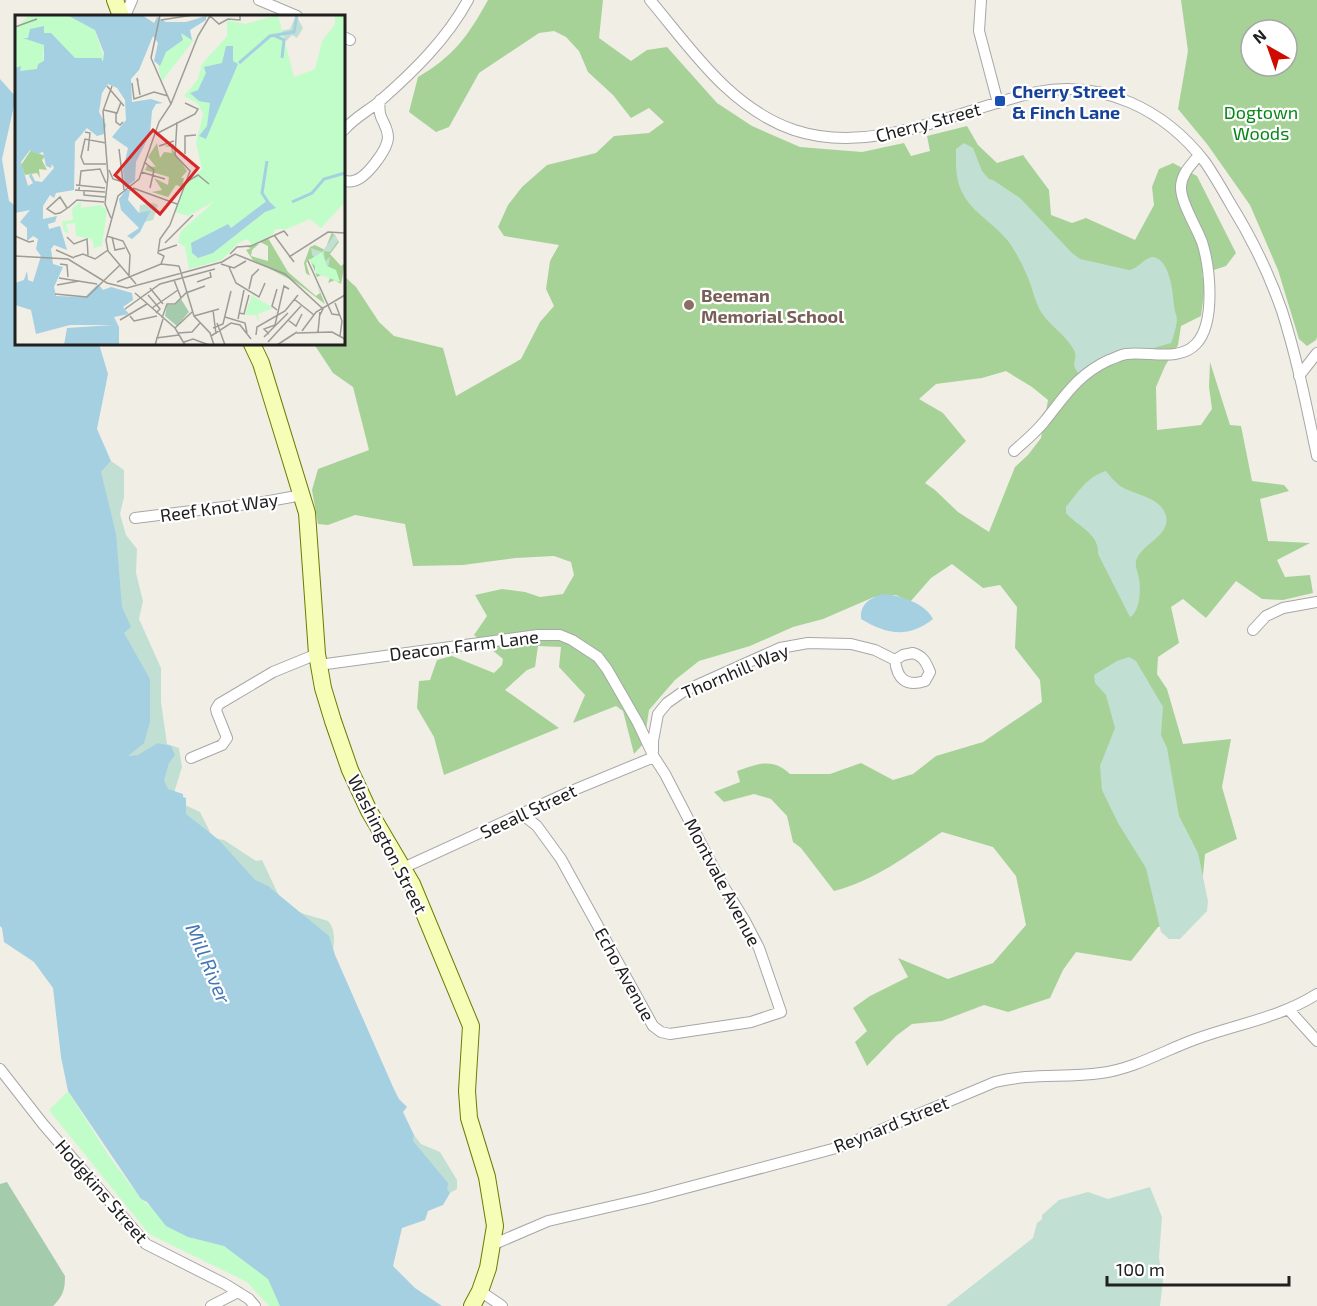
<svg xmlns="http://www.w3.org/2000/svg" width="1317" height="1306" viewBox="0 0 1317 1306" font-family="'Exo 2',sans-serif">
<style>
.forest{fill:#a6d298;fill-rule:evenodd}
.wetland{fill:#c1e0d3}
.cemetery{fill:#a5cbad}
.park{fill:#c1fdc9}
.water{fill:#a4d0e1}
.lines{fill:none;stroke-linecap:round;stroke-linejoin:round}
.minor-casing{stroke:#a7a7a7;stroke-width:12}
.secondary-casing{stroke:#697d00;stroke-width:18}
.minor{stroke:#fff;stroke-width:10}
.secondary{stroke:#f6fdb7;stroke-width:16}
.transit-dot{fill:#1a4fb4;stroke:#fff;stroke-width:2}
.education-dot{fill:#8d6e63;stroke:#fff;stroke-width:2}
.labels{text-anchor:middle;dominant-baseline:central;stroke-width:4.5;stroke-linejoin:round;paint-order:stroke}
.transit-label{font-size:18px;font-weight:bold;fill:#164399;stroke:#fff;text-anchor:start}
.park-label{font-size:18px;fill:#058617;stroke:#fff}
.street-label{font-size:18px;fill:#202020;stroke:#fff}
.education-label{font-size:18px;font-weight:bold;fill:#785e54;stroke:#fff;text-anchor:start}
.water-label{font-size:20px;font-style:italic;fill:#4678b6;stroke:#fff}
.inset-river{fill:none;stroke:#a4d0e1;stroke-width:3}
.inset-road{fill:none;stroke:#9d9c97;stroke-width:1.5}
.view{fill:#d62828;fill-opacity:0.15;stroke:#d62828;stroke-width:3}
.inset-edge{fill:none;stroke:#202020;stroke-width:3}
</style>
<rect width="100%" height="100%" fill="#f1eee6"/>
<path class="forest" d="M 488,0 L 603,0 L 599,38 L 631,61 L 647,50 L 667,47 L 717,103 L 752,126 L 800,147 L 862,152 L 904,143 L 911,156 L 930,151 L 927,136 L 967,126 L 978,145 L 997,163 L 1023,155 L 1049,190 L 1051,215 L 1072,223 L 1086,218 L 1135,240 L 1154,205 L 1152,187 L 1159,169 L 1173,163 L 1197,176 L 1236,253 L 1226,266 L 1202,274 L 1205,285 L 1201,316 L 1181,326 L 1178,345 L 1165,366 L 1156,387 L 1157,430 L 1201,425 L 1212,409 L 1209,387 L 1210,362 L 1230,425 L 1241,426 L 1252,481 L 1284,485 L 1289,491 L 1260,499 L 1268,541 L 1310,543 L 1277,560 L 1285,577 L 1310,575 L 1313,593 L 1283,600 L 1262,599 L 1236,581 L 1206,618 L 1183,599 L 1171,607 L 1179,643 L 1158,657 L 1157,674 L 1167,689 L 1183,744 L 1231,739 L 1222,787 L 1237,839 L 1205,854 L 1202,885 L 1196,914 L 1158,927 L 1131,961 L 1076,952 L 1063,970 L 1050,998 L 1008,1012 L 984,1005 L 942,1021 L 912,1024 L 896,1036 L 867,1066 L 855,1042 L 867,1031 L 853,1008 L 870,996 L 908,977 L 898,958 L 948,979 L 993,963 L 1026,925 L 1016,876 L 993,847 L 942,832 C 908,855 874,881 834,891 L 801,848 L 793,842 L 787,816 L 771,799 L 754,794 L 724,802 L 714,792 L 740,782 L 737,771 C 758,764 772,757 790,774 L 830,774 L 861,763 L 893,780 L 913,774 L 936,756 L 983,742 L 1042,702 L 1040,680 L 1015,648 L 1017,607 L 1000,585 L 983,588 L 952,564 L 931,578 L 910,602 L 896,595 L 874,597 L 823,619 L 793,627 L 750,646 L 699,661 L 675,680 L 649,710 L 644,743 L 634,754 L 623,711 L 616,706 L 573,723 L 585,695 L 559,667 L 561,647 L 538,646 L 535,667 L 527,670 L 505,690 L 559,728 L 444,775 L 434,737 L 417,708 L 419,681 L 430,680 L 437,660 L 452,656 L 494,673 L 502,665 L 503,659 L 474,635 L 487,616 L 475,595 L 502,589 L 525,592 L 540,597 L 563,594 L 574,575 L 571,562 L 554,556 L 516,558 L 463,565 L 413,566 L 405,524 L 355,515 L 328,525 L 318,524 L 312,490 L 318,469 L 369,450 L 353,387 L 333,373 L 314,344 L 344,344 L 344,276 L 356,287 L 379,322 L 394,336 L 443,348 L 456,396 L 521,359 L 540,322 L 554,306 L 546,289 L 550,261 L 559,245 L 504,236 L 498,227 L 508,205 L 522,187 L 547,165 L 596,153 L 614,136 L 649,133 L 664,122 L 649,108 L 631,118 L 613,95 L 588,72 L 579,51 L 566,37 L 554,31 L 539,33 L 479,73 L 449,127 L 436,132 L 409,112 L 418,77 C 454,56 468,36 488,0 ZM 1006,371 L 1032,387 L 1048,400 L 1041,438 L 1028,455 L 1015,467 L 989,532 L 958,512 L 935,490 L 925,483 L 966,441 L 943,413 L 919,399 L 936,384 L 982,378 Z
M 1181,0 L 1317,0 L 1317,337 L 1316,340 L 1307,346 L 1299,339 L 1278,270 L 1250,205 L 1207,144 L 1178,109 L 1188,51 ZM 1251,30 L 1287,30 L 1287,66 L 1251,66 Z"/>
<path class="wetland" d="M 964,143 L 973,148 L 982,171 L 989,179 L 993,180 L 1020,198 L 1072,253 L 1080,259 L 1129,270 C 1138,269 1145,257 1153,257 C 1170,259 1173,293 1174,306 C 1174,311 1177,315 1177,320 C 1176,328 1174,335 1171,343 L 1125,356 L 1080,375 C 1068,362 1079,360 1074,350 C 1066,335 1050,326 1041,312 C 1034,300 1032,285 1026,273 C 1021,262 1015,250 1008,241 C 995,224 973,213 963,194 C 955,180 956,164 956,149 Z
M 111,461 L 124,470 L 124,497 L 120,514 L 126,535 L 137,549 L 136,573 L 143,601 L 139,619 L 161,668 L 161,702 L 167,744 L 179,748 L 182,767 L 174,793 L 162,787 L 127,757 L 150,679 L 120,633 L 100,473 Z
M 1106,471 C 1110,476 1114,481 1119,485 C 1132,495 1157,495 1165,513 C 1174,535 1141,543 1136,561 C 1135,568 1138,572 1139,579 C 1141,589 1140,612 1130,617 L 1098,554 C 1100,534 1077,526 1066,513 L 1066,507 C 1077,493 1088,476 1106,471 Z
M 1129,657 L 1136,661 L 1163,707 L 1161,735 L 1167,748 L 1179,816 L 1198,853 L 1208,901 L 1207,911 L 1180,939 L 1169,939 L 1161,932 L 1146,868 L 1118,823 L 1102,790 L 1100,766 L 1115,728 L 1106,695 L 1095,683 L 1094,675 L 1117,661 Z
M 185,805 L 200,812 L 213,838 L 224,840 L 256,861 L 262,860 L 280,898 L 291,910 L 328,921 C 336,930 334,940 333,952 L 181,831 Z
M 414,1135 L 421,1144 L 440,1152 L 457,1180 L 457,1189 L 450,1193 L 411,1151 Z
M 1150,1187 L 1162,1217 L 1159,1258 L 1163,1281 L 1160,1306 L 946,1306 L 1033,1238 L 1037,1223 L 1042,1219 L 1042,1215 L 1059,1200 L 1088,1192 L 1108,1199 Z"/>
<path class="cemetery" d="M 7,1182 L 65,1276 C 65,1290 63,1296 53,1306 L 0,1306 L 0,1184 Z"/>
<path class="park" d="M 68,1091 L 109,1156 L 141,1199 L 188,1237 L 224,1246 L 255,1266 L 272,1283 L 281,1306 L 269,1306 L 247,1282 L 149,1234 L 49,1110 Z"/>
<path class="water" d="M 0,79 L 16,97 L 2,159 L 9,201 L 16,206 L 16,344 L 99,344 L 108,374 L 97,429 L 111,461 L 101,472 L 116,534 L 122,607 L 131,627 L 124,633 L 150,679 L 150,722 L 144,743 L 128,756 L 138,755 L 158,743 L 171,746 L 175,755 L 169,763 L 164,780 L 168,789 L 183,794 L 183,797 L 186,798 L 186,814 L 219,840 L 255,880 L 268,886 L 329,936 L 335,955 L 393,1087 L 399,1099 L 407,1107 L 403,1112 L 414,1135 L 413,1141 L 448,1183 L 447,1189 L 450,1193 L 443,1205 L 428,1211 L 425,1220 L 402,1228 L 393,1266 L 415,1288 L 442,1306 L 280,1306 L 268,1279 L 224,1246 L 188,1237 L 166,1226 L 147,1202 L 141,1199 L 68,1091 L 61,1057 L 53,988 L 34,962 L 4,942 L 2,928 L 0,926 Z
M 882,594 C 900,595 925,603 933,619 C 908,639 886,634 861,619 C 860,604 869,599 882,594 Z"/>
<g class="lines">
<defs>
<path id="minor" d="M 259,0 L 297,16
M 650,0 C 692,50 730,108 794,130 C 875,157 958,109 1037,92 C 1103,79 1165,110 1205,162 C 1214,175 1222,189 1230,203 C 1251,237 1269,273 1282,311 C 1297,358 1307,408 1317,456
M 981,0 L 979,31 L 998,103
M 125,16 L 132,0
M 344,37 L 350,40
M 344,130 C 354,118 368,111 380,101 C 413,72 447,39 468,0
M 344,181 C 347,181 350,182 353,181 C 366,179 388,149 388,137 C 387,121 377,121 380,100
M 1299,376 L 1317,353
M 1014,451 C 1024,442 1035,433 1044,422 C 1065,396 1077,375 1109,360 C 1115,358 1120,355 1126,354 C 1149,351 1179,362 1196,344 C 1216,323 1210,267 1202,242 C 1196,226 1180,201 1181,186 C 1182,173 1191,165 1199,155
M 135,518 L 264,502 L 302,495
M 1253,630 L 1266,616 L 1283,608 L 1317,602
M 913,653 C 923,656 926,662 930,672 L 925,681 C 906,687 897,679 895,660 L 903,655 Z
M 319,665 L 538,635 L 560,635 L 572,640 L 598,657 L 607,669 L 638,723 L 654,757 L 665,774 L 722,884 L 745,921 L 759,948 L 781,1012 L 751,1022 L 670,1034 L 661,1032 L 653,1026 L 561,859 L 537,826 L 522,814
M 653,751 L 653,741 L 658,714 L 667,703 L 684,691 L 780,648 L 808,643 L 851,644 L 875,650 L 895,660
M 191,758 L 222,745 L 227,738 L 217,713 L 216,709 L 219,704 L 273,672 L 317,654
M 403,868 L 569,792 L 654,757
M 1289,1010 L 1317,1041
M 0,1069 L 43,1124 L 146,1244 L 225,1284 L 249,1299 L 255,1306
M 492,1245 L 548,1221 L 648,1198 L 840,1147 L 995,1082 C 1030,1073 1065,1078 1101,1073 C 1134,1069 1165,1050 1196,1039 C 1237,1024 1279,1018 1317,994
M 480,1291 L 502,1306
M 211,1306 L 238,1292"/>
<path id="secondary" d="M 115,0 L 121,16
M 252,344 L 261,363 L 307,513 L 317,654 L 323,688 L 333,721 L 350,770 L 369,811 L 412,884 L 471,1026 L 467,1091 L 469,1118 L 487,1177 L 495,1226 L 488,1268 L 480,1291 L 472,1306"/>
</defs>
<use href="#minor" class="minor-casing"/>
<use href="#secondary" class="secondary-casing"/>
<use href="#minor" class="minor"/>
<use href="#secondary" class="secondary"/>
</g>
<rect class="transit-dot" x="994" y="95" width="12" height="12" rx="3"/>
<circle class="education-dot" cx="689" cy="305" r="6"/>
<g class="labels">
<g class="transit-label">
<text x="1012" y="91">Cherry Street<tspan x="1012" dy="21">&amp; Finch Lane</tspan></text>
</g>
<g class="park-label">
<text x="1261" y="112">Dogtown<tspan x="1261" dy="21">Woods</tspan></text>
</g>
<g class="street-label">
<text transform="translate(928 122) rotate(-15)">Cherry Street</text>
<text transform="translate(219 507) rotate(-8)">Reef Knot Way</text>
<text transform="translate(464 645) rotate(-7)">Deacon Farm Lane</text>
<text transform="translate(735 671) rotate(-23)">Thornhill Way</text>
<text transform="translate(528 811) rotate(-25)">Seeall Street</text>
<text transform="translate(388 844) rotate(63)">Washington Street</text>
<text transform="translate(723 882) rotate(62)">Montvale Avenue</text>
<text transform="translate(625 974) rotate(61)">Echo Avenue</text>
<text transform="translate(891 1124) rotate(-22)">Reynard Street</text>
<text transform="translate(102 1191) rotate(49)">Hodgkins Street</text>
</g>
<g class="education-label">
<text x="701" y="295">Beeman<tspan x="701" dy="21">Memorial School</tspan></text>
</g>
<g class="water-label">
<text transform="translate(209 963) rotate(67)">Mill River</text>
</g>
</g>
<g transform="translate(15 15)">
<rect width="330" height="330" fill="#f1eee6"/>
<path d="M 142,128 L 145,143 L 149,137 L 157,138 L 156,132 L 149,131 L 159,129 L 158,135 L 172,156 L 166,163 L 169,163 L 167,172 L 161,170 L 153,182 L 137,177 L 147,175 L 139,163 L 153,170 L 154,162 L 130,155 L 132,151 L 141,152 L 133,142 ZM 16,135 L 30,141 L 27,145 L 32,155 L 24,154 L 25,163 L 22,158 L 10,160 L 6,150 ZM 317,217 L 324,227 L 315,239 L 326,251 L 330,248 L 326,269 L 320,265 L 313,268 L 315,263 L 308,259 L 302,262 L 295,244 L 291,248 L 295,261 L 291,258 L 289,248 L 295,232 L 300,230 L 310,235 ZM 253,223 L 273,257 L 301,281 L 305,278 L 302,269 L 310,289 L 282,268 L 238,245 L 231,235 L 236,233 L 229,231 L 244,229 L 237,235 L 236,241 L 253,246 L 253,231 L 245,227 Z" fill="#a6d298"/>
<path d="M 281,0 L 288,13 L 282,23 L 277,20 L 271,26 L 266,16 L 275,14 ZM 139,188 L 143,190 L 138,205 L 129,207 L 135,195 L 124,199 L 125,190 ZM 320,219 L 323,226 L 315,237 L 309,236 L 310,246 L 315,242 L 313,253 L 297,240 L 296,233 L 307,237 Z" fill="#c1e0d3"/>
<path d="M 166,284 L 174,297 L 162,311 L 150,301 L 152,290 L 160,290 Z" fill="#a5cbad"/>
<path d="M 14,0 L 67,0 L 78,10 L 90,46 L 86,49 L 31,42 L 28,35 L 28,43 L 39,44 L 21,55 L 0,57 L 0,14 ZM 263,0 L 279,62 L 300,54 L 307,26 L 320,9 L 320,0 L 330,0 L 330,187 L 306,213 L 295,204 L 272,214 L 261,214 L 258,219 L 237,230 L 232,224 L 223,228 L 207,245 L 174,254 L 170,232 L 163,227 L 166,216 L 200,186 L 173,201 L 160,197 L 171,168 L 187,154 L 181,128 L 188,99 L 183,89 L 169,81 L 183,64 L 187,49 L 212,21 L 212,5 L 230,9 ZM 254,185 L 260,193 L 250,197 L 198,238 L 182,243 L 177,238 L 176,228 L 213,209 L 212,214 L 216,213 ZM 166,17 L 179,25 L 147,66 L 143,52 L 150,37 L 165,25 ZM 66,186 L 66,193 L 85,190 L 92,195 L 87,231 L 79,233 L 77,224 L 61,221 L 60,208 L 51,209 L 54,218 L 49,217 L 47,206 L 58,205 L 57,194 ZM 307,237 L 312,251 L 321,255 L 325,267 L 300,258 L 300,251 L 294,245 ZM 237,280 L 258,293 L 243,299 L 244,308 L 241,300 L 230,300 Z" fill="#c1fdc9" fill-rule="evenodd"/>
<path d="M 52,0 L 127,0 L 139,8 L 142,2 L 151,7 L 171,7 L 191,1 L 191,5 L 175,15 L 177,25 L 166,18 L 168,25 L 151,37 L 145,51 L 139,46 L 143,28 L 138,21 L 124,55 L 116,64 L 117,87 L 136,84 L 148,88 L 141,89 L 137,96 L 135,119 L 121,147 L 120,165 L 110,173 L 108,155 L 113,133 L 97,122 L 111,105 L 110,85 L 102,73 L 93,69 L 87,78 L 84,97 L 91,110 L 89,119 L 82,121 L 72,113 L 60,127 L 59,175 L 41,178 L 39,183 L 35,180 L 28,191 L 28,204 L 42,201 L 40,207 L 33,209 L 34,214 L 45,211 L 52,235 L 39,230 L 36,234 L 38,249 L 48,252 L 39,272 L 41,281 L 70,282 L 83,269 L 88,275 L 96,272 L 117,278 L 118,285 L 108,292 L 114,299 L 99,302 L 104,312 L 104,330 L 49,330 L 52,313 L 98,310 L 55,310 L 21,319 L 16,295 L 0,290 L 0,268 L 9,265 L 12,256 L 13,265 L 18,267 L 26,241 L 21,234 L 23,224 L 18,221 L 12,226 L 12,213 L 5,207 L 15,195 L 0,198 L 0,53 L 6,51 L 5,56 L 22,54 L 23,49 L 29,46 L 29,30 L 8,23 L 13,23 L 15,14 L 29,11 L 29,18 L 36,18 L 60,43 L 86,43 L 88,47 L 89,38 L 80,15 ZM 15,135 L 22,139 L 28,137 L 31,151 L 36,153 L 37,149 L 39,153 L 27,167 L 20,166 L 16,158 L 14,161 L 18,168 L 13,171 L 6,147 ZM 211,31 L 218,31 L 218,46 L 223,49 L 191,124 L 184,121 L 192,111 L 195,88 L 184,86 L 175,78 L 183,75 L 191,58 L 189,52 L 207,48 ZM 111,175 L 115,175 L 113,185 L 124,198 L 136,195 L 125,217 L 117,224 L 112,221 L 124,213 L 106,195 L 104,184 ZM 253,185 L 261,193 L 250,197 L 198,238 L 183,243 L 177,238 L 176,228 L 213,209 L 216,213 Z" fill="#a4d0e1" fill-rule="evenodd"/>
<path class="inset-river" d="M 258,20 L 269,25 L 267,43M 224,48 L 255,21 L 279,17 L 282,0M 252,146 L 247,178 L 253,187M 277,187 L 297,178 L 309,164 L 330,158"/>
<path class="inset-road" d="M 195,1 L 204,9 L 213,4 L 225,5 L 225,0M 146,5 L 178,0M 0,12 L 22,4M 123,66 L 122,63 L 125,80M 117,68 L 119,84 L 139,77 L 153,81M 92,71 L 109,91M 156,89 L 183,21 L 195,1M 89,95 L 102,98 L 106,87M 101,98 L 101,107 L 105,110 L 108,107M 70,117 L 75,118 L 73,136M 141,119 L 180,99 L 183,94 L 170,88M 91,128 L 70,124 L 66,142 L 69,149 L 91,149M 148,130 L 144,131 L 159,126M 104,134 L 109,175M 170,139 L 170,121 L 181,120M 129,147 L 139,155 L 135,173M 94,155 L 98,164 L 108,167M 126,157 L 150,164M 173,166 L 183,160 L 194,169M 61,170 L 90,173M 118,173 L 162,189M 60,175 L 90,177M 64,175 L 66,156 L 85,154 L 91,168M 69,175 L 69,180 L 90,182M 52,193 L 45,182 L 32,194 L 40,199 L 45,198 L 54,192 L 62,185 L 89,187M 96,203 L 90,189 L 93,161 L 88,96 L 97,71M 259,220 L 279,247M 0,221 L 14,227 L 19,226M 92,221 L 108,226 L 115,240 L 114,260M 52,222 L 59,229 L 72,224 L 73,240M 97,222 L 100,235 L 110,233M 150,228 L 178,200M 41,235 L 59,243M 144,236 L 162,230M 215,239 L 222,232 L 236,231 L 269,216 L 273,221M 0,241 L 53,244 L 92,268 L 112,273 L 207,247 L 220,239 L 270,259 L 308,294 L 305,300M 59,242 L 68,239 L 80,244 L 93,235M 274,242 L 313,217 L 330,218M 293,246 L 317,299 L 324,300M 45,249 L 52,250 L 53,262M 146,249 L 149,241 L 143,238 L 145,224 L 155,210 L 175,156 L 160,140 L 162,107M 206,249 L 219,253 L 231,246M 164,251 L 179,301 L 195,318 L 199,330M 214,252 L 221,268 L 244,282 L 250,268M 44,263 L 82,269M 159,265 L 166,283M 102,267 L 146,249 L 164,251M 182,267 L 196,262 L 195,257M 121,269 L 93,236 L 91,225 L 103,181 L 124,164 L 144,107 L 156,89 L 136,43 L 145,0M 42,270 L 64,266M 135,273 L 148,289M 234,274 L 237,261 L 244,254M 120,278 L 160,313 L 170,330M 40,279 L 72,282 L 105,250M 133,280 L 145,294 L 141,298M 279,284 L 299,300M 320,288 L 327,306 L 325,321M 137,293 L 163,275M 110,294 L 145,269 L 200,254M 198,295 L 201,319M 262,295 L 257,291 L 262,274M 224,298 L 229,299 L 234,280M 115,301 L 119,306 L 142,301M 179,301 L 204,294M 210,302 L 230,308 L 232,318M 147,303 L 152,289 L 160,289 L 171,278 L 190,271M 223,304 L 229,275M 105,305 L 132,289M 273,305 L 281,311 L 287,299M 202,308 L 210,330M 160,313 L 177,297M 198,313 L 208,309 L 216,276M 287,316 L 301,297 L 330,280M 303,317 L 305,297M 163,318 L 177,317 L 185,308M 282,318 L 317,317 L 330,324M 254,319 L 249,314 L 260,310 L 269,271 L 274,274M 241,320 L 242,312 L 270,296 L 283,280M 196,321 L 216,308 L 225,310 L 236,324M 249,322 L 273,298M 141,323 L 164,320M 169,327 L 178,324 L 194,330M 253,327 L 286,291M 140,330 L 148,304M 262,330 L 282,317"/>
<path class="view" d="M 138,115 L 183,153 L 145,199 L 100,160 Z"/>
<rect width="330" height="330" class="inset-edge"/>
</g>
<g transform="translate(1269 48) rotate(320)"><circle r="28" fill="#ffffff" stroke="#a6a6a6" stroke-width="1.5"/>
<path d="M0-4.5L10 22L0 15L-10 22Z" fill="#cf0b00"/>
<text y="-9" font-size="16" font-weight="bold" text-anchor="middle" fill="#202020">N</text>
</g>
<path d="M1107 1276v9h182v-9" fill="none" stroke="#202020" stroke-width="3"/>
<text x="1116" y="1276" font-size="18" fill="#202020" stroke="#ffffff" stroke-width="4.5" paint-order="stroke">100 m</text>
</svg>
